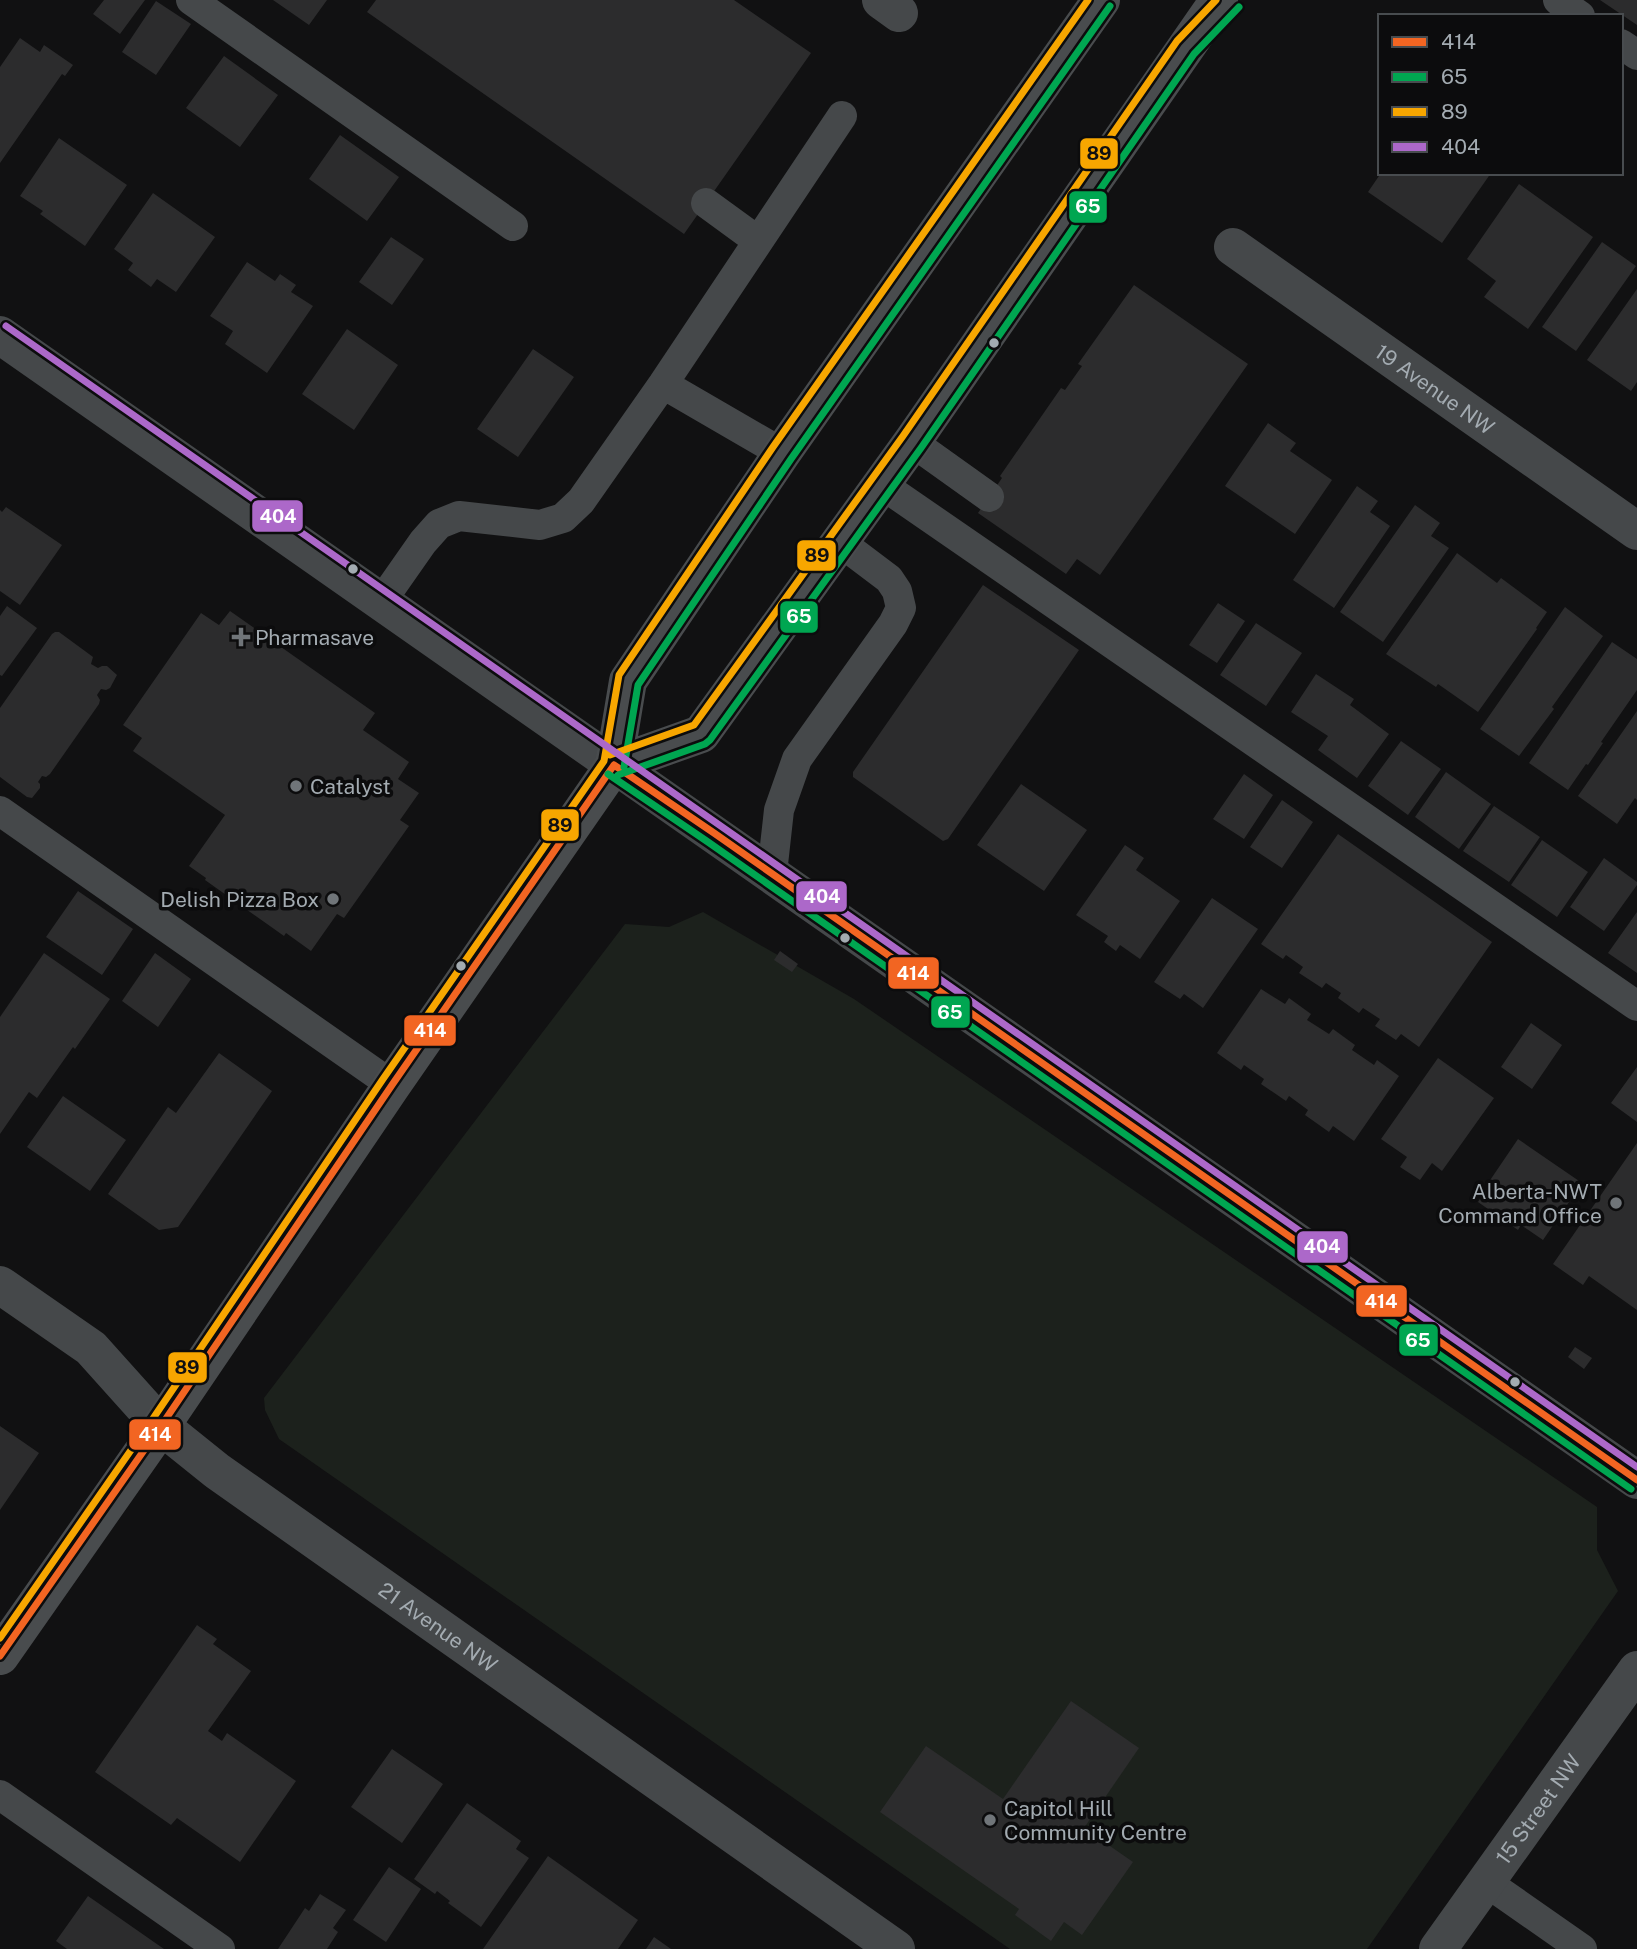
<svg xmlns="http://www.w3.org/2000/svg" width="1637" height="1949" viewBox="0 0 1637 1949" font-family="'Public Sans',sans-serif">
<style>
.green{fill:#1c211c}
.building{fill:#2c2c2d}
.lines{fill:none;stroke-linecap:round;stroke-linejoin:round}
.service{stroke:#45484a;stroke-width:30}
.minor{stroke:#45484a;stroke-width:38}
.tertiary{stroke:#45484a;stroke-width:38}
.secondary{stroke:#494c4e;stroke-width:38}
.bus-1-casing{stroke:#0c0c0d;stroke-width:12}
.bus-2-casing{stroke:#0c0c0d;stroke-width:12}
.bus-3-casing{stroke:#0c0c0d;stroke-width:12}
.bus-4-casing{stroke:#0c0c0d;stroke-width:12}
.bus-1{stroke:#f26522;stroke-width:7}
.bus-2{stroke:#00a651;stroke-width:7}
.bus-3{stroke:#f7a600;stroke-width:7}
.bus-4{stroke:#ac68c9;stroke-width:7}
.bus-dot{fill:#a3abb1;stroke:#0c0c0d;stroke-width:2.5}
.poi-dot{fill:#707579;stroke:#0c0c0d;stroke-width:2.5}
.labels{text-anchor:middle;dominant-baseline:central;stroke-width:7;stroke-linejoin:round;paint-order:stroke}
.street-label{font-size:21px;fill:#a3abb1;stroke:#0c0c0d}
.poi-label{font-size:21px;fill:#a3abb1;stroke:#0c0c0d;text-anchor:start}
.line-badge{stroke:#0c0c0d;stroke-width:2.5}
.badge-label{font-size:19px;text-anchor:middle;font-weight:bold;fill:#fff}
.pale-badge-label{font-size:19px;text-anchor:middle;font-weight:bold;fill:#111}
</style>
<rect width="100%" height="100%" fill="#111112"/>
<path class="green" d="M 703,912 L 854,999 L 1597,1507 L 1597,1550 L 1618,1591 L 1367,1949 L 1010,1949 L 279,1439 L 265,1410 L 264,1398 L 625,924 L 669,927 Z"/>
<path class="building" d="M 104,0 L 145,0 L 120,34 L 93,14 Z
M 273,0 L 327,0 L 309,25 Z
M 376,0 L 734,0 L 811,53 L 684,234 L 367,12 Z
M 1600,0 L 1637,0 L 1637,25 Z
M 156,1 L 191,24 L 156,75 L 122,52 Z
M 20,38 L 40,52 L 44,45 L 73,65 L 65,76 L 62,74 L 0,163 L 0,67 Z
M 224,56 L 278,95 L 240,147 L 186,108 Z
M 340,135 L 399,177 L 367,221 L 309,179 Z
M 59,138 L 127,185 L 85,246 L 40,214 L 43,211 L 20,196 Z
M 1381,173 L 1491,173 L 1442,243 L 1368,192 Z
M 1519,184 L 1593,237 L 1528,329 L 1484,297 L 1496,281 L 1467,259 Z
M 153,193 L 215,237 L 176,292 L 157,279 L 151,287 L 128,270 L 133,263 L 114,249 Z
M 391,237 L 424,259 L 392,305 L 359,282 Z
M 1602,242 L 1636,266 L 1576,351 L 1542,327 Z
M 247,262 L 275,281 L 280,274 L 296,285 L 291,292 L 313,306 L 267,373 L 225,344 L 233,331 L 210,316 Z
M 1134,285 L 1248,364 L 1100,575 L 1077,559 L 1066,574 L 978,513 L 1002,478 L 1000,476 L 1061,388 L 1065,390 L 1082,366 L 1078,364 Z
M 1637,289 L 1637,382 L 1631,391 L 1587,360 Z
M 347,329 L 398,365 L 354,430 L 302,394 Z
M 533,349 L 574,377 L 518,457 L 477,429 Z
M 1268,423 L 1296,443 L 1290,451 L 1332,480 L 1295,534 L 1225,486 Z
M 1357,486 L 1378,501 L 1370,512 L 1390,526 L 1334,608 L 1293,580 Z
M 1415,505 L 1440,523 L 1431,536 L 1449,548 L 1383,642 L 1340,612 Z
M 6,507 L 62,545 L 20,605 L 0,591 L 0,510 L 2,512 Z
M 1457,553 L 1497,583 L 1501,578 L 1547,612 L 1536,628 L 1537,629 L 1478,712 L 1438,684 L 1436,687 L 1386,654 Z
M 983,585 L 1079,650 L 948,839 L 943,841 L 853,777 L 853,772 Z
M 1218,603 L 1245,621 L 1217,663 L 1189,645 Z
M 7,606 L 37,628 L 2,676 L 0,675 L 0,616 Z
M 1565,607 L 1603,636 L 1552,707 L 1554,709 L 1519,756 L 1480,729 Z
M 230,611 L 375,713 L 363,730 L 409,762 L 398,779 L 419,793 L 400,820 L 409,826 L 344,918 L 337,914 L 311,951 L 286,933 L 284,936 L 205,880 L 206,878 L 189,866 L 225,815 L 133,751 L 142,738 L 123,725 L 201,613 L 219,625 Z
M 1256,623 L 1302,653 L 1266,706 L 1220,675 Z
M 55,632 L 59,632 L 89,654 L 93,657 L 91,664 L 98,668 L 102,666 L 107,666 L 117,675 L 110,688 L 106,690 L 101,689 L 97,695 L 100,700 L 99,704 L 50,774 L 46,777 L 42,776 L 38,782 L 40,784 L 40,788 L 32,798 L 27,797 L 0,777 L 0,708 L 52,634 Z
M 1612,642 L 1637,659 L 1637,690 L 1601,742 L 1603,743 L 1588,765 L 1586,764 L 1568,790 L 1529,763 Z
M 1316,674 L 1354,699 L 1350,705 L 1389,734 L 1357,778 L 1318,750 L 1328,736 L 1291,712 Z
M 1637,711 L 1637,800 L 1635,798 L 1617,824 L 1578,796 Z
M 1401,741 L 1441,769 L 1408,815 L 1368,786 Z
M 1446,772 L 1491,804 L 1459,849 L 1415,817 Z
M 1244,774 L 1273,795 L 1244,839 L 1213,819 Z
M 1021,784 L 1087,830 L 1044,891 L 977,845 Z
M 1282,800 L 1313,822 L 1282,868 L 1250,847 Z
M 1494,806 L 1540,837 L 1509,882 L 1463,851 Z
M 1338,834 L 1492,942 L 1419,1047 L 1401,1034 L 1396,1040 L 1375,1026 L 1380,1019 L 1363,1008 L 1359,1013 L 1338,998 L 1341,993 L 1326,983 L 1322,988 L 1299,973 L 1303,967 L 1286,955 L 1283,959 L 1261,944 Z
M 1542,840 L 1588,872 L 1557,917 L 1511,885 Z
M 1125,845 L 1144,858 L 1136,870 L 1180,901 L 1140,959 L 1120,945 L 1116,951 L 1104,942 L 1108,936 L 1076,915 Z
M 1604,858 L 1637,882 L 1637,885 L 1604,931 L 1570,907 Z
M 78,891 L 133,929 L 102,975 L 46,937 Z
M 1212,898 L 1258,929 L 1203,1008 L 1184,994 L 1180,999 L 1154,982 Z
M 1637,912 L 1637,973 L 1608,953 Z
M 780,951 L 798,964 L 792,972 L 774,960 Z
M 44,953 L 110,999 L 75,1049 L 73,1047 L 37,1098 L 29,1092 L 0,1134 L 0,1017 Z
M 155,953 L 191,979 L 158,1027 L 122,1001 Z
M 1261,989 L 1285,1004 L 1289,998 L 1311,1014 L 1307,1020 L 1329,1034 L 1333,1029 L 1355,1045 L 1352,1050 L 1374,1065 L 1377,1060 L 1399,1076 L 1354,1141 L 1333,1126 L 1329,1132 L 1305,1115 L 1308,1110 L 1289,1096 L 1286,1101 L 1261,1084 L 1264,1079 L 1244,1065 L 1241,1070 L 1217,1053 Z
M 1531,1023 L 1562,1045 L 1532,1089 L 1501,1067 Z
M 219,1053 L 272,1091 L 178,1227 L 159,1230 L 108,1194 L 168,1107 L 176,1113 Z
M 1438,1058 L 1494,1098 L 1442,1171 L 1432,1163 L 1420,1180 L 1400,1167 L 1407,1157 L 1381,1139 Z
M 1637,1067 L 1637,1122 L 1611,1103 Z
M 63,1096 L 126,1140 L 90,1191 L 27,1147 Z
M 1518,1139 L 1582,1183 L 1543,1240 L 1521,1225 L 1518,1230 L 1478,1202 L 1482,1196 L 1480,1195 Z
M 1637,1143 L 1637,1310 L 1589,1276 L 1583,1285 L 1553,1264 Z
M 1575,1347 L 1592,1358 L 1584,1369 L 1568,1357 Z
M 0,1426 L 39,1453 L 0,1510 Z
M 197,1625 L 217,1639 L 213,1644 L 251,1671 L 208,1731 L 222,1741 L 227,1733 L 296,1781 L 240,1862 L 177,1818 L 171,1825 L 95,1772 Z
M 1071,1701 L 1139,1748 L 1084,1828 L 1133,1862 L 1082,1935 L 1064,1922 L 1051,1941 L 1015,1915 L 1019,1909 L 880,1812 L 926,1746 L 1003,1799 Z
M 392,1749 L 443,1784 L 402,1843 L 351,1807 Z
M 467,1803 L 521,1841 L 516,1849 L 529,1858 L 481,1927 L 448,1903 L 450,1901 L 437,1891 L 435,1894 L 414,1879 Z
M 548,1856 L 638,1920 L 618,1949 L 483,1949 Z
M 389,1867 L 421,1889 L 386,1942 L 353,1920 Z
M 320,1894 L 346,1910 L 333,1928 L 338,1932 L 327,1949 L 278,1949 L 305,1908 L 309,1911 Z
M 88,1896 L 164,1949 L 67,1949 L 56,1941 Z
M 654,1937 L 671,1949 L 646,1949 Z"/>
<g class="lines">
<path class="service" d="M 191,0 L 513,226
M 1558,0 L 1580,16
M 1621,44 L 1637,55
M 706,203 L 758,241
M 663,384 L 782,453
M 912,442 L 989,497
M 881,484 L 1637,1006
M 381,602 L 423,542 L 439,524 L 459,516 L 540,525 L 563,518 L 581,501 L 663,384 L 842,116
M 0,811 L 392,1085
M 772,873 L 779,810 L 797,759 L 893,624 L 901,608 L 897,591 L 889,579 L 840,542
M 0,1795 L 220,1949
M 1486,1882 L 1582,1949"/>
<g class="minor">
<path d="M 881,0 L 899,13"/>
<path id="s1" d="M 1233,247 L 1637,531"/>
<path id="s2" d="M 0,1285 L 91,1348 L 161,1426 L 217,1471 L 896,1949"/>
<path id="s3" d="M 1438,1949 L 1637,1670"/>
</g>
<path class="tertiary" d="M 0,335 L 1637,1480"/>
<path class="secondary" d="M 614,765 L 701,734 L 912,442 L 1219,0
M 0,1656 L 161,1426 L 392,1085 L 614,765 L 628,681 L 782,453 L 1101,0"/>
<defs>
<path id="bus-1" d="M 614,765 L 714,833 L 1637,1480
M 0,1656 L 161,1426 L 392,1085 L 614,765"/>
<path id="bus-2" d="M 624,767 L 638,685 L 791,459 L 1110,6
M 608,774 L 708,842 L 1631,1489
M 618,775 L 705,744 L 710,740 L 921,448 L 1194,54 L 1239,7"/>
<path id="bus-3" d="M 610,755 L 694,725 L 903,436 L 1177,41 L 1216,0
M 0,1638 L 152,1420 L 383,1079 L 604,761 L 619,675 L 773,447 L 1088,0"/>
<path id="bus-4" d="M 6,326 L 1637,1467"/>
</defs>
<use href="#bus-1" class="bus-1-casing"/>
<use href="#bus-2" class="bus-2-casing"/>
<use href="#bus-3" class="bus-3-casing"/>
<use href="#bus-4" class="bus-4-casing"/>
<use href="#bus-1" class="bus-1"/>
<use href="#bus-2" class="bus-2"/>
<use href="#bus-3" class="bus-3"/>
<use href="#bus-4" class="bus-4"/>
</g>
<g class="bus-dot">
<circle cx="994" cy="343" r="6"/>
<circle cx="353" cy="569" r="6"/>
<circle cx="845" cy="938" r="6"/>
<circle cx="461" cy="966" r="6"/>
<circle cx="1515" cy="1382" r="6"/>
</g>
<g class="poi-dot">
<path d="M237.5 626.5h7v7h7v7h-7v7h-7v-7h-7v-7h7z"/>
<circle cx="296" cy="786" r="7"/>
<circle cx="333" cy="899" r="7"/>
<circle cx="1616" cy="1203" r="7"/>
<circle cx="990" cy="1820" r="7"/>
</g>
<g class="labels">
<g class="street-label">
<text stroke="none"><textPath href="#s1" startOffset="247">19 Avenue NW</textPath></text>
<text stroke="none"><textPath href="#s2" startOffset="558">21 Avenue NW</textPath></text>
<text stroke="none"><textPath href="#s3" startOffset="172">15 Street NW</textPath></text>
</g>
<g class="poi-label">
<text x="255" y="637">Pharmasave</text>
<text x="310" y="786">Catalyst</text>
<text x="319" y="899" text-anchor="end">Delish Pizza Box</text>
<text x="1602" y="1191" text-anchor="end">Alberta-NWT<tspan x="1602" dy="24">Command Office</tspan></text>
<text x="1004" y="1808">Capitol Hill<tspan x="1004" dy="24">Community Centre</tspan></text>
</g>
</g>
<g class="line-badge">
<rect x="1079" y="137" width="40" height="33" rx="7" fill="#f7a600"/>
<rect x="1068" y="190" width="40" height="34" rx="7" fill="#00a651"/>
<rect x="251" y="499" width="53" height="34" rx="7" fill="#ac68c9"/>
<rect x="796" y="539" width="41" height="33" rx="7" fill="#f7a600"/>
<rect x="779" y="600" width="40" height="34" rx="7" fill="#00a651"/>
<rect x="540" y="808" width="40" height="34" rx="7" fill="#f7a600"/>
<rect x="795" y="880" width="53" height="33" rx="7" fill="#ac68c9"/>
<rect x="887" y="956" width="53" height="34" rx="7" fill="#f26522"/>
<rect x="930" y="995" width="41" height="34" rx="7" fill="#00a651"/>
<rect x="403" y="1014" width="54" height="33" rx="7" fill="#f26522"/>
<rect x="1296" y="1230" width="53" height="34" rx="7" fill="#ac68c9"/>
<rect x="1355" y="1284" width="53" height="34" rx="7" fill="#f26522"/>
<rect x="1398" y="1323" width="41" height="34" rx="7" fill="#00a651"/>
<rect x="167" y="1351" width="41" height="33" rx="7" fill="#f7a600"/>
<rect x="128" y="1418" width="54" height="33" rx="7" fill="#f26522"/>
</g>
<g class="badge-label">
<text x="1088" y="213">65</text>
<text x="278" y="523">404</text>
<text x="799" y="623">65</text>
<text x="822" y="903">404</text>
<text x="913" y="980">414</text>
<text x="950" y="1019">65</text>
<text x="430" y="1037">414</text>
<text x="1322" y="1253">404</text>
<text x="1381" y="1308">414</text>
<text x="1418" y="1347">65</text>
<text x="155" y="1441">414</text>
</g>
<g class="pale-badge-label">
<text x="1099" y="160">89</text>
<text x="817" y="562">89</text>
<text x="560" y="832">89</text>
<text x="187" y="1374">89</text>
</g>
<rect x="1378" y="14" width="245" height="161" fill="#0c0c0d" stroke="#484c4f" stroke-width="2"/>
<rect x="1392" y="37" width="35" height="10" fill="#f26522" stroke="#484c4f" stroke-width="2"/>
<text x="1441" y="49" font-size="21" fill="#a3abb1">414</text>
<rect x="1392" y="72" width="35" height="10" fill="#00a651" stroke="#484c4f" stroke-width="2"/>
<text x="1441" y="84" font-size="21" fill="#a3abb1">65</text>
<rect x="1392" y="107" width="35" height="10" fill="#f7a600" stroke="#484c4f" stroke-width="2"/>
<text x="1441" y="119" font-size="21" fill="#a3abb1">89</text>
<rect x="1392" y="142" width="35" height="10" fill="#ac68c9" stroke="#484c4f" stroke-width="2"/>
<text x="1441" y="154" font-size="21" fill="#a3abb1">404</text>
</svg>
